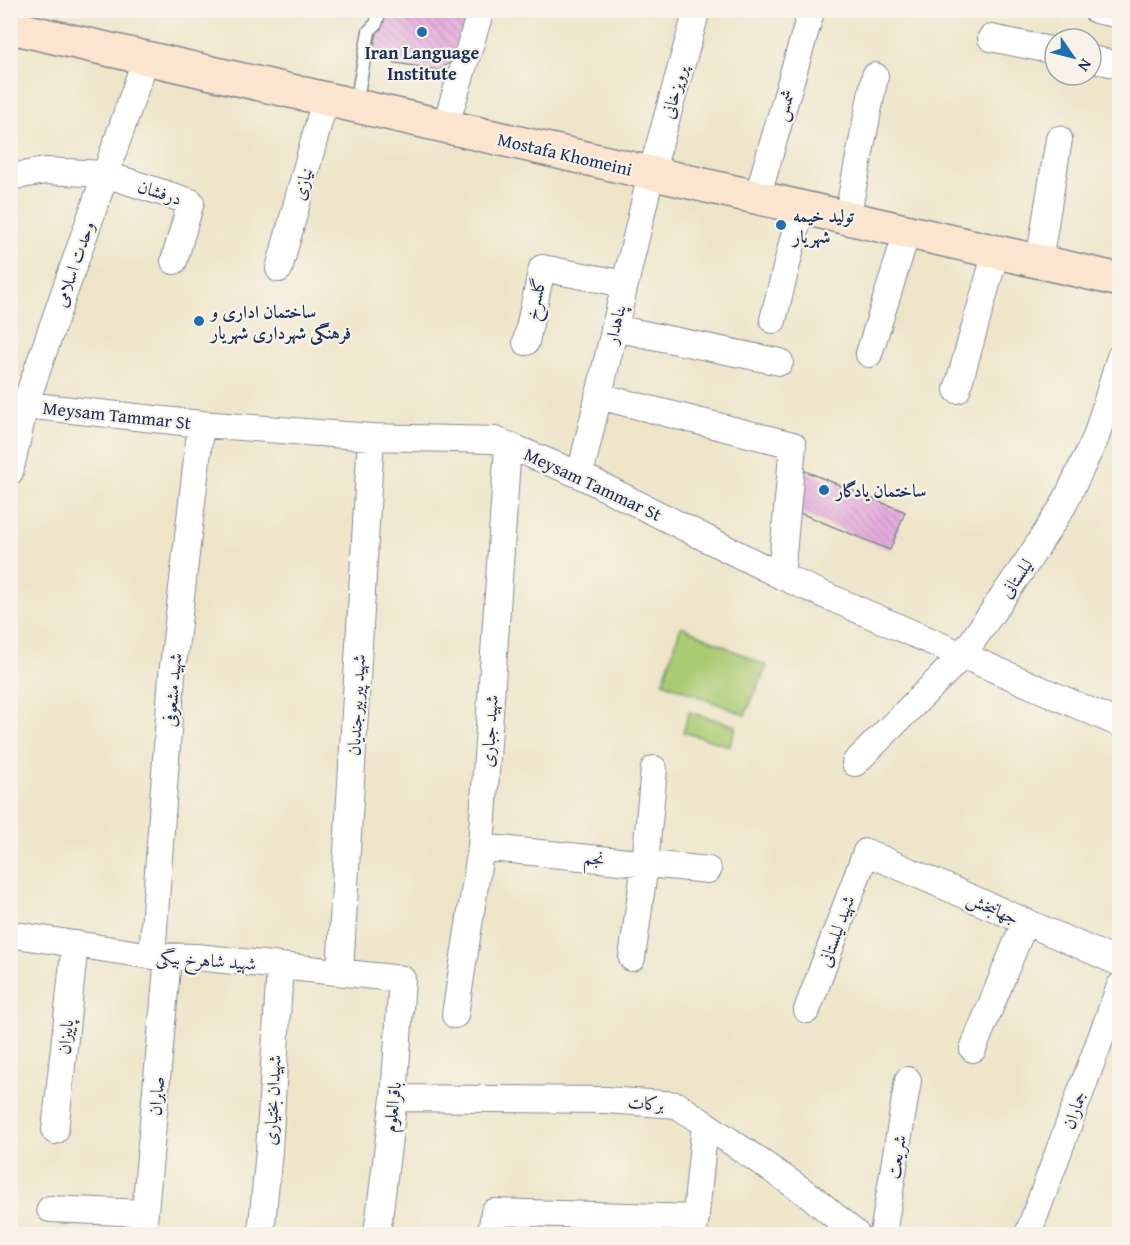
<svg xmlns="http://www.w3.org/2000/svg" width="1130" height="1245" viewBox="0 0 1130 1245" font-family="'Gentium Book Plus',Amiri,serif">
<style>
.pitch{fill:#abcb73;stroke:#637d68;stroke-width:1.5}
.building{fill:url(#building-back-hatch)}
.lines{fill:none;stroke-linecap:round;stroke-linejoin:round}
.lane-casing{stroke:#848a94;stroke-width:15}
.street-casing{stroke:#848a94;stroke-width:28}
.secondary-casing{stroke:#848a94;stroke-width:36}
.lane{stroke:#fff;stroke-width:12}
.street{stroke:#fff;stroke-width:26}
.secondary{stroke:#fce5cf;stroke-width:33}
.poi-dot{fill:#1f6fb2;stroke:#f7f3e8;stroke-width:2}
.labels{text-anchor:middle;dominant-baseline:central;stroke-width:4.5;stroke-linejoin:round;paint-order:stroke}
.poi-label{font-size:18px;font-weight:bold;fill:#1b2f5e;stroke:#f7f3e8;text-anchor:start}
.street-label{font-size:18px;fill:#1b2f5e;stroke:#f7f3e8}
</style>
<defs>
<pattern id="building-back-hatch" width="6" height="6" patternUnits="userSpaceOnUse" patternTransform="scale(1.5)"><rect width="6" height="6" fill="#e5acdd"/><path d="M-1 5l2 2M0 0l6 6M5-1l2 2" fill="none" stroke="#c494c0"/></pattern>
</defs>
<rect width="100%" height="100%" fill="#f7f3e8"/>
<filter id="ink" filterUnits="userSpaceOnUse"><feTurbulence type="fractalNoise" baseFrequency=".0167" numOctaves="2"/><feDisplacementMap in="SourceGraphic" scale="12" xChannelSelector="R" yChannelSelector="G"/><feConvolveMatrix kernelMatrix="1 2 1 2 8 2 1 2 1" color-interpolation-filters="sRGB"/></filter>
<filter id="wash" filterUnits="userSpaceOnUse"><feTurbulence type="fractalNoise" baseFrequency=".008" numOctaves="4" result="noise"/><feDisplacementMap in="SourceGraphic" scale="24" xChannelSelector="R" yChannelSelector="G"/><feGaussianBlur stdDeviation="1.35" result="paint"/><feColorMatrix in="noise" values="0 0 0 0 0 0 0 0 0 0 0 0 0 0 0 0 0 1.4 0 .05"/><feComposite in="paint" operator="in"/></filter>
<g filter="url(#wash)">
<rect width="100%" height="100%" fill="#eee5c9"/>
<path class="pitch" d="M 681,626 L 767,666 L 745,715 L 663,682 Z
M 689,712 L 736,726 L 730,746 L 683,732 Z"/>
<g id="blocks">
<path class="building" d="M 384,10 L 472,10 L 458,57 L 439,70 L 378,60 L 371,54 Z
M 800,469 L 905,512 L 890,550 L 795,511 Z"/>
</g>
</g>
<g filter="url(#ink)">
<use href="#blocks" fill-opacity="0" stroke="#848a94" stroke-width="1.5"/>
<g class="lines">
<defs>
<path id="lane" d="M 356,104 L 369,31 L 376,24 L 380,10"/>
<path id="street" d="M 1096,10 L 1120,15
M 991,38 L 1055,51
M 1091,59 L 1120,65
M 445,127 L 481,10
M 10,177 L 45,171 L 105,174 L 191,202 L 174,261
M 757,198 L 811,12
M 847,218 L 875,76
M 1039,261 L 1059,139
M 279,269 L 325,100
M 773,320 L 801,208
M 614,328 L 780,362
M 526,342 L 542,268 L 625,284
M 869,354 L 907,232
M 957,390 L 996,252
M 598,396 L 793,445 L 781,576
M 10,405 L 25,405 L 201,424 L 371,437 L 495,440 L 580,475 L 781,576 L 1120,724
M 10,472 L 25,405 L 146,58
M 580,475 L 651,174 L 697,10
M 855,763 L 962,656 L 1027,562 L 1063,506 L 1096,437 L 1120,357
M 481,847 L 708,870
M 10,934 L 152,956 L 197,957 L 402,979 L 394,1098 L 377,1234
M 152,956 L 172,675 L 201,424
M 632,958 L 645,864 L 654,769
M 340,972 L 371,437
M 807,1010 L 866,852 L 1120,963
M 455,1015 L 481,847 L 508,445
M 973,1049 L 1025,922
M 394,1098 L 606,1100 L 677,1105 L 812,1197 L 856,1234
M 55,1131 L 75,944
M 50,1209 L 145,1213
M 143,1234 L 168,957
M 261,1234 L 269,1151 L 280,966
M 491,1234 L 494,1212 L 696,1218
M 694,1234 L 705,1124
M 883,1234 L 908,1080
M 1028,1234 L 1120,986"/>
<path id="secondary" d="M 10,27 L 1120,280"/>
</defs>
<use href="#lane" class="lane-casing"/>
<use href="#street" class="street-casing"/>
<use href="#secondary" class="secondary-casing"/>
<use href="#lane" class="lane"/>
<use href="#street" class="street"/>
<use href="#secondary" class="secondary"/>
</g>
</g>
<g class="poi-dot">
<circle cx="422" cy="32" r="6"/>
<circle cx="781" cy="225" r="6"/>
<circle cx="199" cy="321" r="6"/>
<circle cx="824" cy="490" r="6"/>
</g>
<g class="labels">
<g class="poi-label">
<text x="422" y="52" text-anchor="middle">Iran Language<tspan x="422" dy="21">Institute</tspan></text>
<text x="793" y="215">تولید خیمه<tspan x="793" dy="21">شهریار</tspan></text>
<text x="211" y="311">ساختمان اداری و<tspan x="211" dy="21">فرهنگی شهرداری شهریار</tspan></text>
<text x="836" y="490">ساختمان یادگار</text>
</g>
<g class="street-label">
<text transform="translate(674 92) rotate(-74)">پرویزخانی</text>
<text transform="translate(784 105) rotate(-74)">شمس</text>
<text transform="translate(565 154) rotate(13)">Mostafa Khomeini</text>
<text transform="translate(302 184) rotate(-75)">نیازی</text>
<text transform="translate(160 192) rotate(18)">درفشان</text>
<text transform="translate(74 264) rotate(-71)">وحدت اسلامی</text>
<text transform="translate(535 299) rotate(-78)">گلسرخ</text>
<text transform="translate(615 324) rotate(-77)">پناهدار</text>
<text transform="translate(117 415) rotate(6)">Meysam Tammar St</text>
<text transform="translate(593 484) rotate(25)">Meysam Tammar St</text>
<text transform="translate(1016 578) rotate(-55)">لیلستانی</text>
<text transform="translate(172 690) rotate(-85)">شهید مشعوفی</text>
<text transform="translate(356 705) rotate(-87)">شهید پیربیرجندیان</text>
<text transform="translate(489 731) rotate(-86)">شهید جباری</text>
<text transform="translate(594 858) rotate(6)">نجم</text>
<text transform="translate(993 908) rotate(24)">جهانبخش</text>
<text transform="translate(836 931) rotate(-70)">شهید لیلستانی</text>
<text transform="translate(206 960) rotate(4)">شهید شاهرخ بیگی</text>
<text transform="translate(65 1037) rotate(-84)">پاییزان</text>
<text transform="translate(156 1096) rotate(-85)">صابران</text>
<text transform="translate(272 1100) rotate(-87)">شهیدان بختیاری</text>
<text transform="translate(646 1103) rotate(4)">برکات</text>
<text transform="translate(392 1107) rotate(-84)">باقرالعلوم</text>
<text transform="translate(1074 1110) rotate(-70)">جماران</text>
<text transform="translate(896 1157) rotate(-81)">شریعت</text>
</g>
</g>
<rect width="1130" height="1245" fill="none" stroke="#f7f3e8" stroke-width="36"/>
<g transform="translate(1073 57) rotate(125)"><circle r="28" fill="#f7f3e8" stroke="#9fa5b1" stroke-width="1.5"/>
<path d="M0-4.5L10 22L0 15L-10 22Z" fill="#1f6fb2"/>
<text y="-9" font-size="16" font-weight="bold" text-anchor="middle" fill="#1b2f5e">N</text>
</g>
</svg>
